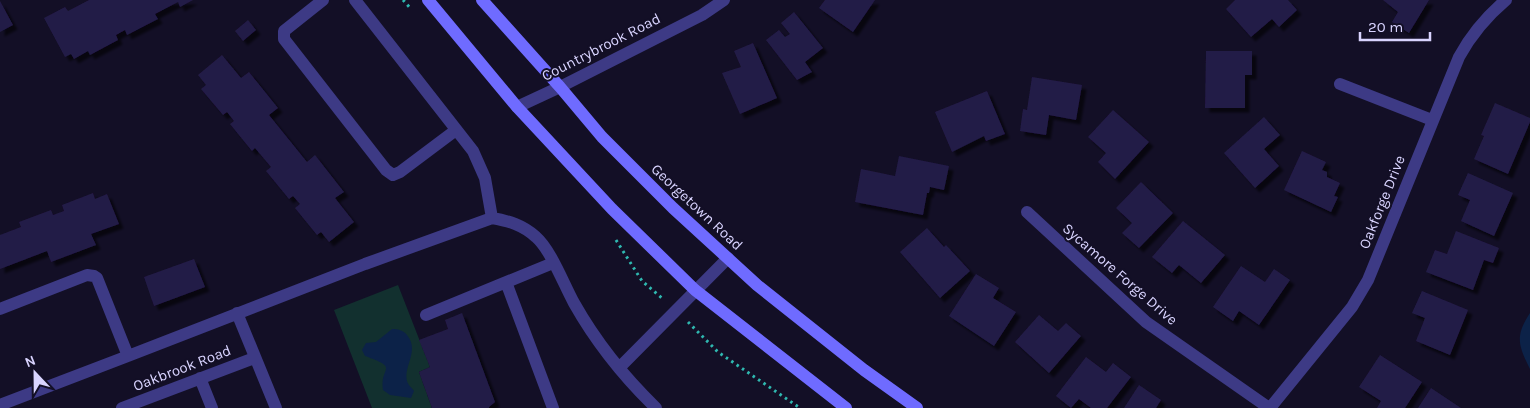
<svg xmlns="http://www.w3.org/2000/svg" width="1530" height="408" viewBox="0 0 1530 408" font-family="Karla,sans-serif">
<style>
.green{fill:#12302f}
.water{fill:#0c2248}
.building{fill:#241b47;filter:url(#shadow)}
.lines{fill:none;stroke-linecap:round;stroke-linejoin:round}
.path{stroke:#2fb8b0;stroke-width:3;stroke-dasharray:2.5 4;stroke-linecap:butt}
.minor{stroke:#3d3a85;stroke-width:12}
.secondary{stroke:#6f6bff;stroke-width:12}
.labels{text-anchor:middle;dominant-baseline:central;stroke-width:4;stroke-linejoin:round;paint-order:stroke}
.street-label{font-size:15px;fill:#d9d4ff;stroke:#130f26}
</style>
<defs>
<filter id="shadow"><feDropShadow dx="4.5" dy="4.5" stdDeviation="1" flood-color="#0009"/></filter>
</defs>
<rect width="100%" height="100%" fill="#130f26"/>
<path class="green" d="M 398,285 L 430,367 L 419,372 L 432,408 L 372,408 L 334,310 Z"/>
<path class="water" d="M 1530,313 L 1530,369 C 1518,345 1515,336 1530,313 Z
M 392,329 C 398,329 403,330 407,335 C 420,351 403,366 407,381 C 408,385 412,388 414,391 L 411,398 L 390,395 L 383,390 C 379,366 401,369 365,356 L 362,350 L 366,343 L 376,342 Z"/>
<path class="building" d="M 89,0 L 193,0 L 180,7 L 178,2 L 155,14 L 158,19 L 127,35 L 125,30 L 116,35 L 118,40 L 90,55 L 88,51 L 74,59 L 71,54 L 65,57 L 44,18 L 65,7 L 68,11 Z
M 825,0 L 875,0 L 853,32 L 819,8 Z
M 1235,0 L 1288,0 L 1297,10 L 1279,27 L 1272,19 L 1251,37 L 1226,9 Z
M 1383,0 L 1429,0 L 1409,33 L 1392,22 L 1398,12 Z
M 0,1 L 13,25 L 0,32 Z
M 794,12 L 823,48 L 805,62 L 812,72 L 797,80 L 766,40 L 779,30 L 785,37 L 790,34 L 781,23 Z
M 248,20 L 256,30 L 243,41 L 235,31 Z
M 753,43 L 777,98 L 740,114 L 722,73 L 741,67 L 734,51 Z
M 1206,51 L 1252,51 L 1252,75 L 1245,75 L 1245,108 L 1205,108 Z
M 222,55 L 241,78 L 249,72 L 278,108 L 269,115 L 307,162 L 315,155 L 344,192 L 335,198 L 354,222 L 329,242 L 321,232 L 317,235 L 295,208 L 300,204 L 293,196 L 289,199 L 266,171 L 271,167 L 255,148 L 252,151 L 230,124 L 234,121 L 227,112 L 223,115 L 201,89 L 206,85 L 198,75 Z
M 1032,77 L 1082,85 L 1076,120 L 1049,115 L 1046,135 L 1020,131 L 1023,109 L 1027,110 Z
M 987,91 L 1005,134 L 986,141 L 984,136 L 952,152 L 935,112 Z
M 1495,103 L 1530,118 L 1530,122 L 1508,174 L 1474,159 L 1484,136 L 1481,135 Z
M 1113,110 L 1149,142 L 1115,179 L 1098,162 L 1106,153 L 1088,137 Z
M 1264,117 L 1280,135 L 1264,149 L 1279,166 L 1255,188 L 1224,153 Z
M 1302,151 L 1326,162 L 1322,170 L 1327,172 L 1327,177 L 1340,183 L 1334,196 L 1338,197 L 1331,212 L 1284,190 Z
M 899,156 L 949,166 L 944,190 L 930,187 L 929,193 L 927,193 L 923,215 L 855,202 L 861,169 L 895,176 Z
M 1468,173 L 1513,193 L 1494,236 L 1461,221 L 1470,200 L 1458,195 Z
M 1141,182 L 1173,213 L 1139,248 L 1122,233 L 1132,223 L 1116,208 Z
M 93,193 L 95,199 L 107,194 L 119,224 L 91,234 L 96,245 L 51,262 L 47,251 L 0,269 L 0,235 L 21,227 L 19,222 L 51,210 L 53,215 L 64,211 L 62,205 Z
M 1183,221 L 1225,255 L 1201,283 L 1179,265 L 1172,273 L 1152,257 Z
M 927,228 L 944,247 L 946,245 L 970,271 L 940,298 L 900,252 Z
M 1456,231 L 1499,248 L 1493,263 L 1484,260 L 1473,290 L 1426,272 L 1435,250 L 1447,254 Z
M 194,259 L 205,287 L 154,306 L 144,277 Z
M 1241,266 L 1265,282 L 1274,269 L 1290,280 L 1259,325 L 1239,311 L 1233,321 L 1213,307 Z
M 976,274 L 999,288 L 993,298 L 1016,312 L 994,346 L 949,316 Z
M 1422,291 L 1468,310 L 1450,355 L 1416,341 L 1425,318 L 1412,313 Z
M 462,313 L 495,402 L 489,407 L 489,408 L 432,408 L 419,372 L 430,367 L 419,340 L 448,329 L 445,320 Z
M 1039,315 L 1058,331 L 1066,323 L 1081,336 L 1049,373 L 1015,342 Z
M 1380,355 L 1422,382 L 1405,408 L 1377,408 L 1381,401 L 1359,387 Z
M 1086,357 L 1106,372 L 1113,363 L 1131,377 L 1107,408 L 1091,408 L 1079,399 L 1071,408 L 1056,396 Z
M 1139,385 L 1161,400 L 1156,408 L 1124,408 Z
M 1431,388 L 1461,408 L 1418,408 Z"/>
<g class="lines">
<path class="path" d="M 403,0 L 411,9
M 616,240 L 642,281 L 663,299
M 688,322 L 718,352 L 800,408"/>
<path class="minor" d="M 323,0 L 284,31 L 284,39 L 386,170 L 393,175 L 400,172 L 456,130
M 355,0 L 473,151 L 485,178 L 492,218
M 1340,84 L 1432,120
M 517,107 L 560,87 L 702,15 L 724,0
M 1027,212 L 1146,322 L 1269,408
M 506,282 L 553,408
M 0,309 L 87,275 L 94,276 L 97,278 L 128,356 L 0,405
M 237,313 L 276,408
M 426,315 L 553,263
M 128,356 L 365,264 L 492,218 C 509,221 523,225 536,237 C 551,250 564,285 574,303 C 596,342 624,377 656,408
M 619,368 L 728,258
M 200,378 L 212,408
M 122,408 L 254,358
M 1270,408 L 1352,307 L 1368,280 L 1459,57 C 1471,35 1487,16 1506,0"/>
<path class="secondary" d="M 428,0 L 517,107 L 612,209 L 695,290 L 846,408
M 482,0 L 560,87 L 602,137 L 673,208 L 757,285 L 864,370 L 917,408"/>
</g>
<g class="labels">
<g class="street-label">
<text transform="translate(601 47) rotate(-27)">Countrybrook Road</text>
<text transform="translate(1382 202) rotate(-68)">Oakforge Drive</text>
<text transform="translate(697 207) rotate(43)">Georgetown Road</text>
<text transform="translate(1120 274) rotate(41)">Sycamore Forge Drive</text>
<text transform="translate(182 368) rotate(-21)">Oakbrook Road</text>
</g>
</g>
<g transform="translate(35 373) rotate(338)" stroke="#130f26" stroke-width="4" paint-order="stroke">
<path d="M0-4L9 19L0 12L-9 19Z" fill="#d9d4ff"/>
<text y="-8" font-size="14" font-weight="bold" text-anchor="middle" fill="#d9d4ff">N</text>
</g>
<path d="M1360 32v8h70v-8" fill="none" stroke="#d9d4ff" stroke-width="2.5"/>
<text x="1368" y="32" font-size="15" fill="#d9d4ff" stroke="#130f26" stroke-width="4" paint-order="stroke">20 m</text>
</svg>
